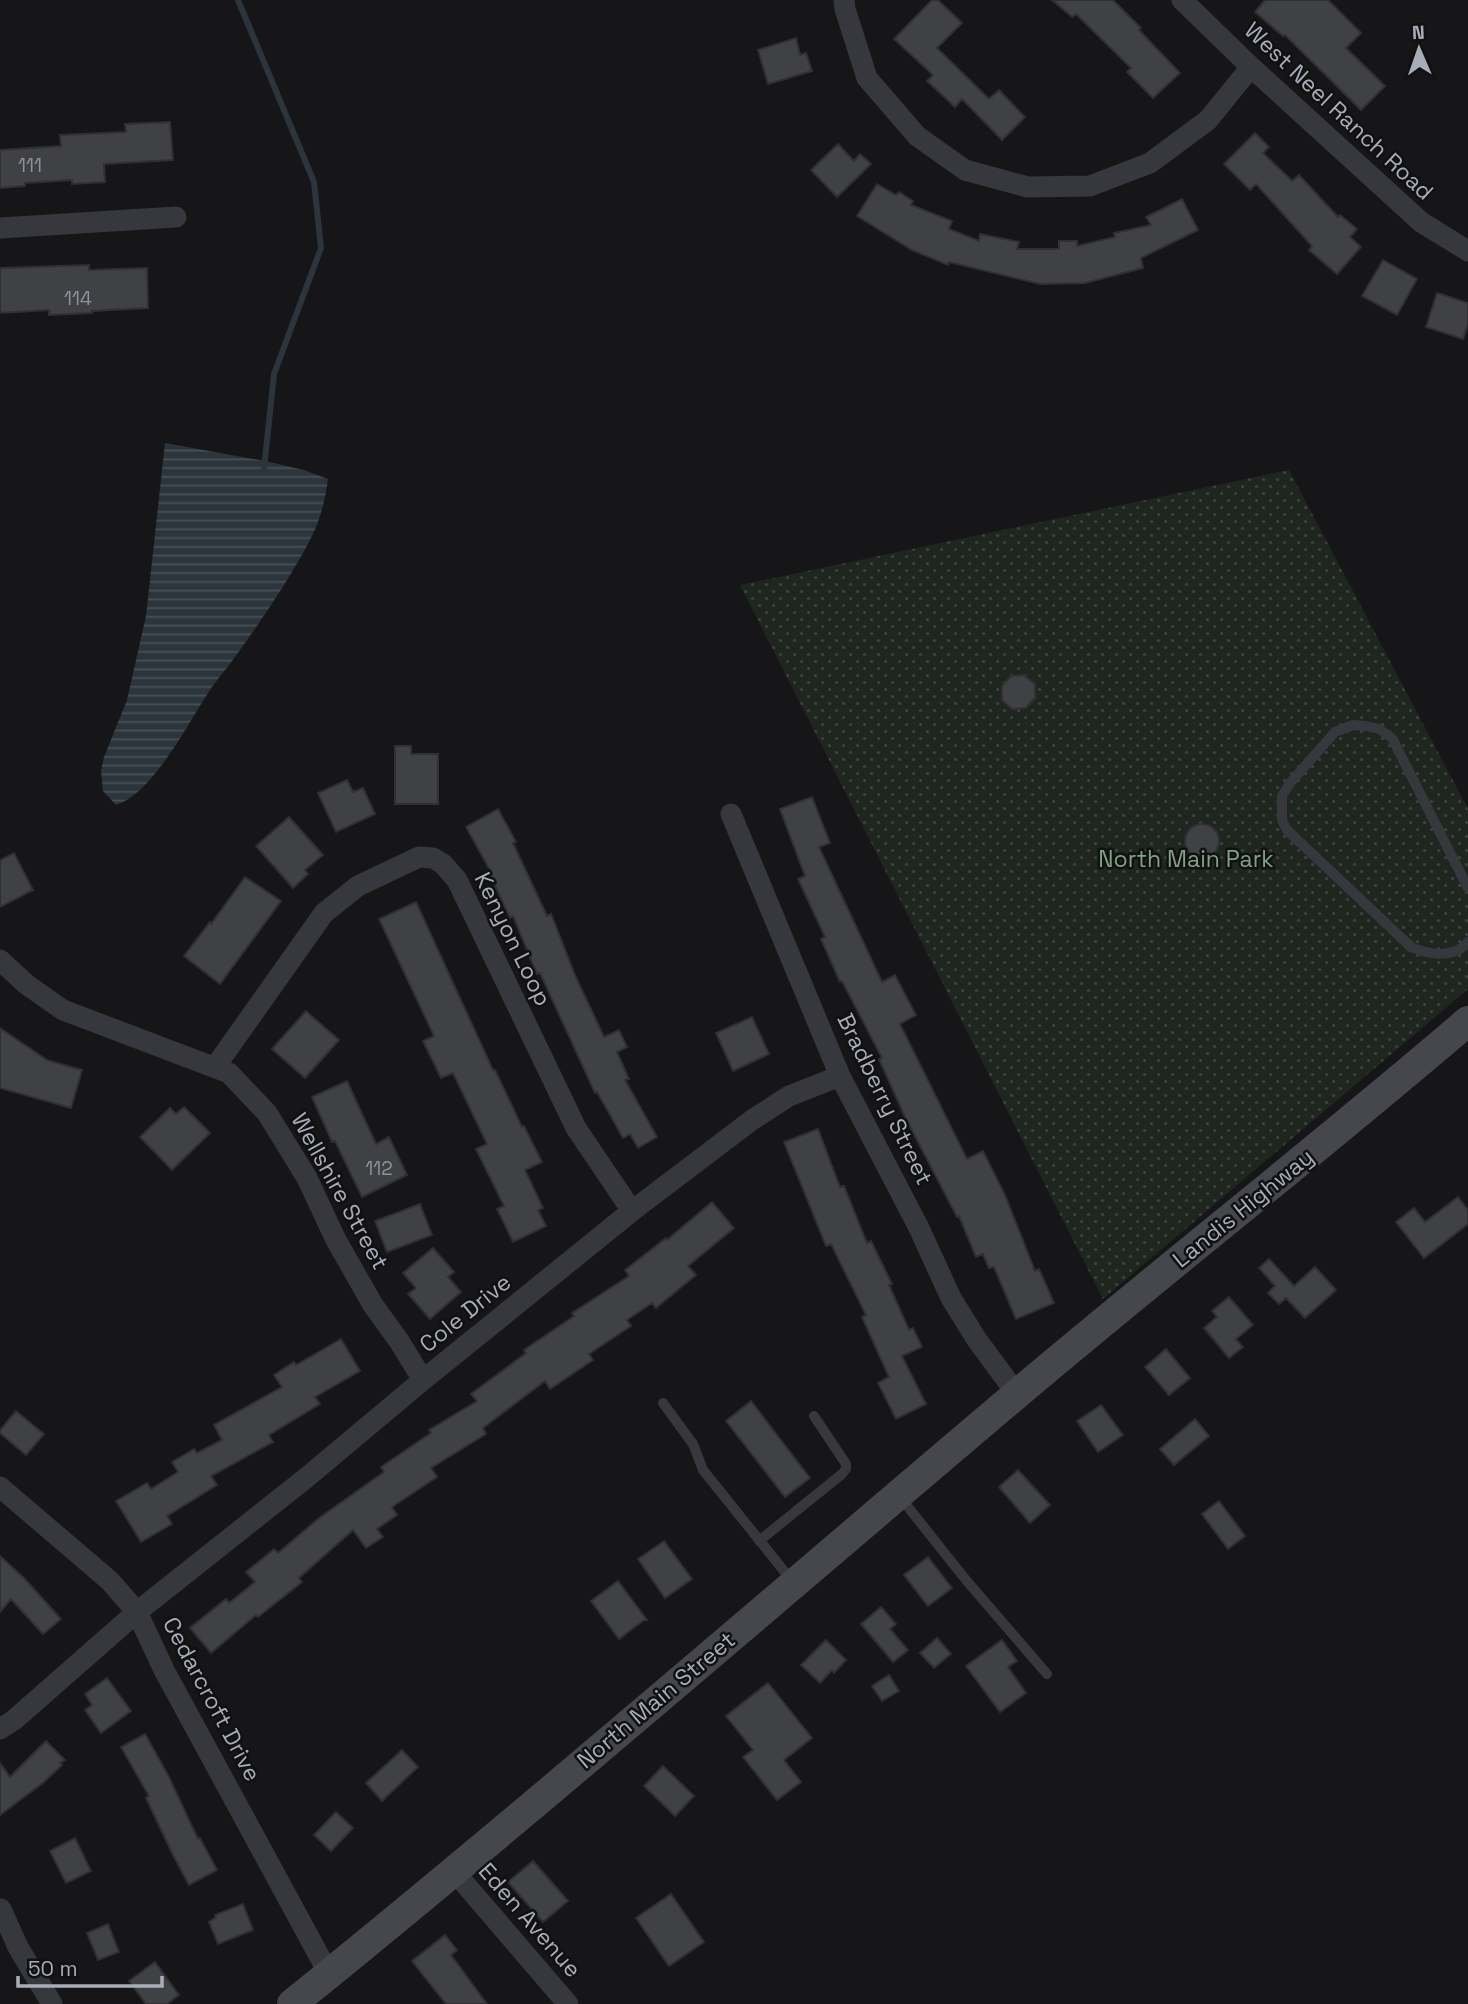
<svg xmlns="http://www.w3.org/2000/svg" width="1468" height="2004" viewBox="0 0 1468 2004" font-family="'Space Grotesk',sans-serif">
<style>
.park{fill:url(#park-dots)}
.water{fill:url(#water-rules)}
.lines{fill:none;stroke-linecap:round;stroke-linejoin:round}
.stream{stroke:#2c353c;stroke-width:6}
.building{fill:#404145;stroke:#303034;stroke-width:2}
.service{stroke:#37383d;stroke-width:10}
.minor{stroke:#37383d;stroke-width:21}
.secondary{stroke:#45474d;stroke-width:30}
.labels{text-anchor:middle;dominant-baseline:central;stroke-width:5;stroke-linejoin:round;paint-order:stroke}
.number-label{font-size:19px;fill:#8e929b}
.street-label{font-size:23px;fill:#a8adb8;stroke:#111113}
.park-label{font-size:23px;fill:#7fa381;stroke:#111113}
</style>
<defs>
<pattern id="park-dots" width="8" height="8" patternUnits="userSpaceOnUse" patternTransform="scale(1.75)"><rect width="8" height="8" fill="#1e261f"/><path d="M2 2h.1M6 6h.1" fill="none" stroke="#3c433d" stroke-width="1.8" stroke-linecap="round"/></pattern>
<pattern id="water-rules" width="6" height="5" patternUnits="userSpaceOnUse" patternTransform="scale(1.75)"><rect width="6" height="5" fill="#2c353c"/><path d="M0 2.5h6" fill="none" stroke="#485056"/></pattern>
</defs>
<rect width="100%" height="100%" fill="#161618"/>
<path class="park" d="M 1289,470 L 1468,809 L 1468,989 L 1103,1299 L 740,585 Z"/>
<path class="water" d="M 165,443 L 265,461 L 304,470 L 328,479 C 325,501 320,521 310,540 C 289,580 261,621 235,657 C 228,667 219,677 212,687 C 190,719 154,793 116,805 L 103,791 L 101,771 L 104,757 L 127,700 L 146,616 Z"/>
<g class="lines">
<path class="stream" d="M 238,0 L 314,182 L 321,248 L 274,374 L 264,469"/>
</g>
<path class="building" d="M 932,0 L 938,0 L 962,23 L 937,48 L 989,99 L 999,90 L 1025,117 L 1002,140 L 962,99 L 955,107 L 927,81 L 933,75 L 894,39 Z
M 1052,0 L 1113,0 L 1141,28 L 1139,30 L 1180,73 L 1153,98 L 1127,72 L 1131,68 L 1076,14 L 1072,17 Z
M 1265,0 L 1328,0 L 1361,33 L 1346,48 L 1385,86 L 1361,110 L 1285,35 L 1283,36 L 1255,12 Z
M 796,38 L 800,55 L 806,53 L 812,71 L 768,84 L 758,50 Z
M 170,122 L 173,160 L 104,164 L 105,182 L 72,184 L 72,180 L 25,183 L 25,186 L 0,188 L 0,150 L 61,146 L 60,135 L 126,132 L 125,124 Z
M 1255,133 L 1269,147 L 1263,153 L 1292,181 L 1299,175 L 1338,217 L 1340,215 L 1357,229 L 1350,237 L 1361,247 L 1337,274 L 1309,250 L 1312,246 L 1256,184 L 1250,190 L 1224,164 Z
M 838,144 L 854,161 L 860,154 L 871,164 L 837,197 L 811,170 Z
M 877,184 L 896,195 L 899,192 L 913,201 L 911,205 L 952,221 L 949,229 L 979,241 L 980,234 L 1019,242 L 1017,249 L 1059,249 L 1059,241 L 1077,241 L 1077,246 L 1115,237 L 1114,233 L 1151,225 L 1146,217 L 1182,199 L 1198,230 L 1141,258 L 1143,268 L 1085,283 L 1040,284 L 949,262 L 948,265 L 912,250 L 857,216 Z
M 1383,260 L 1417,279 L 1397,315 L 1362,296 Z
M 89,265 L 89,270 L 147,268 L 148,308 L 92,311 L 92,313 L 49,315 L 49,310 L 0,313 L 0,268 Z
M 1437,293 L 1468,303 L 1468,324 L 1463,339 L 1426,327 Z
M 1024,675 L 1035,684 L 1035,698 L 1026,708 L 1012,709 L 1002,700 L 1002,686 L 1011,676 Z
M 395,746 L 411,746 L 411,754 L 438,754 L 438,804 L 395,804 Z
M 347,780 L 353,792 L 363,788 L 375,814 L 336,832 L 318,793 Z
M 812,797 L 830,843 L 819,847 L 882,982 L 895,975 L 916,1015 L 900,1024 L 967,1159 L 983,1151 L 1005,1195 L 1035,1271 L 1039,1269 L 1054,1303 L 1016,1319 L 994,1267 L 989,1268 L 983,1254 L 976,1257 L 959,1216 L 957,1217 L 905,1117 L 879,1059 L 882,1058 L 842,981 L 840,982 L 821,939 L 825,937 L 798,879 L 805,876 L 780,809 Z
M 498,809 L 516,842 L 513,843 L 547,916 L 551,914 L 575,975 L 604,1037 L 619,1030 L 627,1047 L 617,1052 L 629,1079 L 625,1080 L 657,1137 L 638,1148 L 630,1134 L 623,1138 L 597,1092 L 595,1093 L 540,973 L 537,974 L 513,916 L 510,918 L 489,873 L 491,872 L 466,827 Z
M 289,817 L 323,855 L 305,870 L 308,874 L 293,888 L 256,846 Z
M1185 841a17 17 0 1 1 34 0a17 17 0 1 1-34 0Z
M 14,853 L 33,890 L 0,907 L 0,860 Z
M 245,877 L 281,901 L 220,984 L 184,956 L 210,922 L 211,924 Z
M 416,902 L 493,1070 L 495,1070 L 522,1127 L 524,1126 L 542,1162 L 525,1170 L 543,1208 L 538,1210 L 546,1226 L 513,1242 L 497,1209 L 504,1206 L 476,1149 L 487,1144 L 453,1073 L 441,1078 L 423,1041 L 434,1036 L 379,919 Z
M 306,1011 L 339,1040 L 305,1078 L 272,1049 Z
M 752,1017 L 769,1054 L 733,1071 L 716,1033 Z
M 0,1028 L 47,1060 L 82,1070 L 71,1108 L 0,1088 Z
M 347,1081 L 376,1144 L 389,1137 L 407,1175 L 362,1197 L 335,1141 L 332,1142 L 312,1097 Z
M 184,1107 L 210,1133 L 172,1170 L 140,1137 L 170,1108 L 176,1114 Z
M 818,1129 L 840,1187 L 844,1186 L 867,1243 L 871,1241 L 892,1284 L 889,1285 L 909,1330 L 913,1328 L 922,1347 L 902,1356 L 926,1404 L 896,1419 L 878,1383 L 889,1377 L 862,1317 L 866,1315 L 831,1244 L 826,1246 L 784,1142 Z
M 1458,1197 L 1468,1210 L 1468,1224 L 1424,1258 L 1396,1222 L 1414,1208 L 1425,1222 Z
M 712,1202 L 734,1228 L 688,1266 L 696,1275 L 656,1308 L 652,1303 L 627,1320 L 631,1326 L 589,1354 L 593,1360 L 550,1389 L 545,1381 L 483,1428 L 486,1434 L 431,1468 L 437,1477 L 392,1507 L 397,1515 L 377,1529 L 383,1537 L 366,1548 L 353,1530 L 299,1578 L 302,1582 L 258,1617 L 256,1615 L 211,1653 L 190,1628 L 226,1599 L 229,1603 L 255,1582 L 246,1572 L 274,1549 L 278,1553 L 319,1518 L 384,1472 L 381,1467 L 431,1433 L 429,1430 L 477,1401 L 471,1394 L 526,1353 L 524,1350 L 574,1316 L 572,1313 L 629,1276 L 625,1270 L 666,1238 L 667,1240 Z
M 420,1204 L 432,1235 L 387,1252 L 375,1221 Z
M 433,1248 L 454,1272 L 448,1277 L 461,1292 L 430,1319 L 408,1294 L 416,1288 L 403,1273 Z
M 1269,1259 L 1294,1286 L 1315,1267 L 1336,1290 L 1305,1318 L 1286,1298 L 1279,1304 L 1268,1293 L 1275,1286 L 1259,1268 Z
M 1229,1297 L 1253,1325 L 1236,1339 L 1243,1347 L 1229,1358 L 1204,1328 L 1217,1317 L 1212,1311 Z
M 341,1339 L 360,1371 L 315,1397 L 320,1404 L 269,1435 L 273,1442 L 211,1476 L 217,1485 L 167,1516 L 172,1524 L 141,1542 L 116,1501 L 147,1483 L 151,1489 L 178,1472 L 172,1462 L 194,1449 L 197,1453 L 222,1440 L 214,1425 L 282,1387 L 274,1375 L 294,1362 L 296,1365 Z
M 1166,1349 L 1190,1378 L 1169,1395 L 1145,1367 Z
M 751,1401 L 810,1478 L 785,1497 L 726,1421 Z
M 1101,1405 L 1123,1435 L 1098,1452 L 1077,1421 Z
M 16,1411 L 44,1434 L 26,1455 L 0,1433 L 0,1430 Z
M 1195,1419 L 1209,1436 L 1174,1465 L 1160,1449 Z
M 1018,1470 L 1050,1505 L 1030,1523 L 999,1487 Z
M 1219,1501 L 1245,1536 L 1228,1549 L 1202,1514 Z
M 664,1541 L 692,1579 L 665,1598 L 638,1559 Z
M 0,1556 L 24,1578 L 61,1619 L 43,1634 L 11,1599 L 0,1612 Z
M 928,1557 L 952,1588 L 928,1606 L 904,1575 Z
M 618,1581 L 647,1620 L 644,1620 L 619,1639 L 591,1601 Z
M 881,1607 L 896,1624 L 890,1629 L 908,1650 L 893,1662 L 861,1624 Z
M 937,1638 L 951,1654 L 934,1668 L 920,1653 Z
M 826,1640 L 846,1660 L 834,1673 L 832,1670 L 820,1683 L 801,1665 Z
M 1002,1640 L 1017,1661 L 1008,1667 L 1026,1693 L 1000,1712 L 966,1666 Z
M 889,1675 L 899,1691 L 882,1701 L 872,1686 Z
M 107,1678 L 131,1711 L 101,1733 L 85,1710 L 92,1705 L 85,1694 Z
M 768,1683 L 812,1738 L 784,1760 L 801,1782 L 777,1800 L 743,1757 L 753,1750 L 726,1716 Z
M 145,1734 L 168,1775 L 198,1839 L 200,1838 L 217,1870 L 189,1885 L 173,1855 L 146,1798 L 149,1796 L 121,1747 Z
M 46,1741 L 65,1760 L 60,1763 L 62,1765 L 44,1782 L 0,1815 L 0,1763 L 10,1777 Z
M 402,1750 L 418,1767 L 382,1801 L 366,1783 Z
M 663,1766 L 694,1796 L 675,1816 L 644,1786 Z
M 336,1812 L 353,1828 L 331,1851 L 314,1835 Z
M 75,1838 L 91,1871 L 66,1883 L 50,1851 Z
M 533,1861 L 568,1901 L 543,1922 L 508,1882 Z
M 671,1894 L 704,1942 L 669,1966 L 636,1918 Z
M 243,1904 L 253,1930 L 218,1944 L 209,1922 L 216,1917 L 215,1915 Z
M 108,1924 L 119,1952 L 98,1960 L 87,1933 Z
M 445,1935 L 457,1950 L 451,1955 L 487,2004 L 446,2004 L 412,1961 Z
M 155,1962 L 179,1995 L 167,2004 L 146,2004 L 129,1981 Z"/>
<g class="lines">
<path class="service" d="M 1468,888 L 1392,738 L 1379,729 L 1366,726 L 1353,725 L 1335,732 L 1290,783 L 1282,796 L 1282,820 L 1287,830 L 1411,947 C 1429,955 1454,959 1468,942
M 663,1403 L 693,1444 L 703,1470 L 792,1581
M 900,1497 L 966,1580 L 1047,1674
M 759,1541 L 842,1474 L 846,1469 L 846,1464 L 814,1416"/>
<path class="minor" d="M 844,0 L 845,9 L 867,78 L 917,136 L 965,170 L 1028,187 L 1090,186 L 1150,163 L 1208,120 L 1251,67
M 1182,0 L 1251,67 L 1421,222 L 1468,251
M 0,228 L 176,217
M 731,814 L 840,1076 L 919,1228 L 951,1298 L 977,1340 L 1017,1394
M 0,960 L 26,984 L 63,1010 L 229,1073 L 267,1113 L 307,1178 L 336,1240 L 373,1305 L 399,1341 L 423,1380
M 215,1067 L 324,913 L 358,886 L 419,857 L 433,858 L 443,864 L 457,880 L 576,1128 L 632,1211
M 0,1487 L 110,1581 L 137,1612 L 164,1670 L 329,1974
M 0,1729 L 14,1720 L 137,1612 L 306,1478 L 423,1380 L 632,1211 L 752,1120 L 789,1096 L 840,1076
M 453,1870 L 568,2004
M 1,1909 L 18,1947 L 52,2004"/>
<path class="secondary" d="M 292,2004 C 538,1805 776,1598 1017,1394 C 1166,1268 1320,1148 1468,1021"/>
</g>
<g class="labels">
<g class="number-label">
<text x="30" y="165">111</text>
<text x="78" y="298">114</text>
<text x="379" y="1168">112</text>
</g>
<g class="street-label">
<text transform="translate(1339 111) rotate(43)">West Neel Ranch Road</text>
<text transform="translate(513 939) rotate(64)">Kenyon Loop</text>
<text transform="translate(885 1099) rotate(64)">Bradberry Street</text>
<text transform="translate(340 1191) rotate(61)">Wellshire Street</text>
<text transform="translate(1243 1208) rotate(-39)">Landis Highway</text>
<text transform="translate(465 1313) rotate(-39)">Cole Drive</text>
<text transform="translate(212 1699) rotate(62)">Cedarcroft Drive</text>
<text transform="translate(656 1700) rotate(-40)">North Main Street</text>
<text transform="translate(530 1920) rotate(49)">Eden Avenue</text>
</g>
<g class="park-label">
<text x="1186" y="859">North Main Park</text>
</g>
</g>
<g transform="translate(1419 49) rotate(358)" stroke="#111113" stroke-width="5" paint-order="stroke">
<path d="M0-5L12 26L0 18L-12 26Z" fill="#a8adb8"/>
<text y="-10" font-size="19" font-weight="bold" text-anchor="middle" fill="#a8adb8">N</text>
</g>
<path d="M18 1976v10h144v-10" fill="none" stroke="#a8adb8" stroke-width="3.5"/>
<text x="28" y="1976" font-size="21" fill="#a8adb8" stroke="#111113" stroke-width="5" paint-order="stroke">50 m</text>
</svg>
